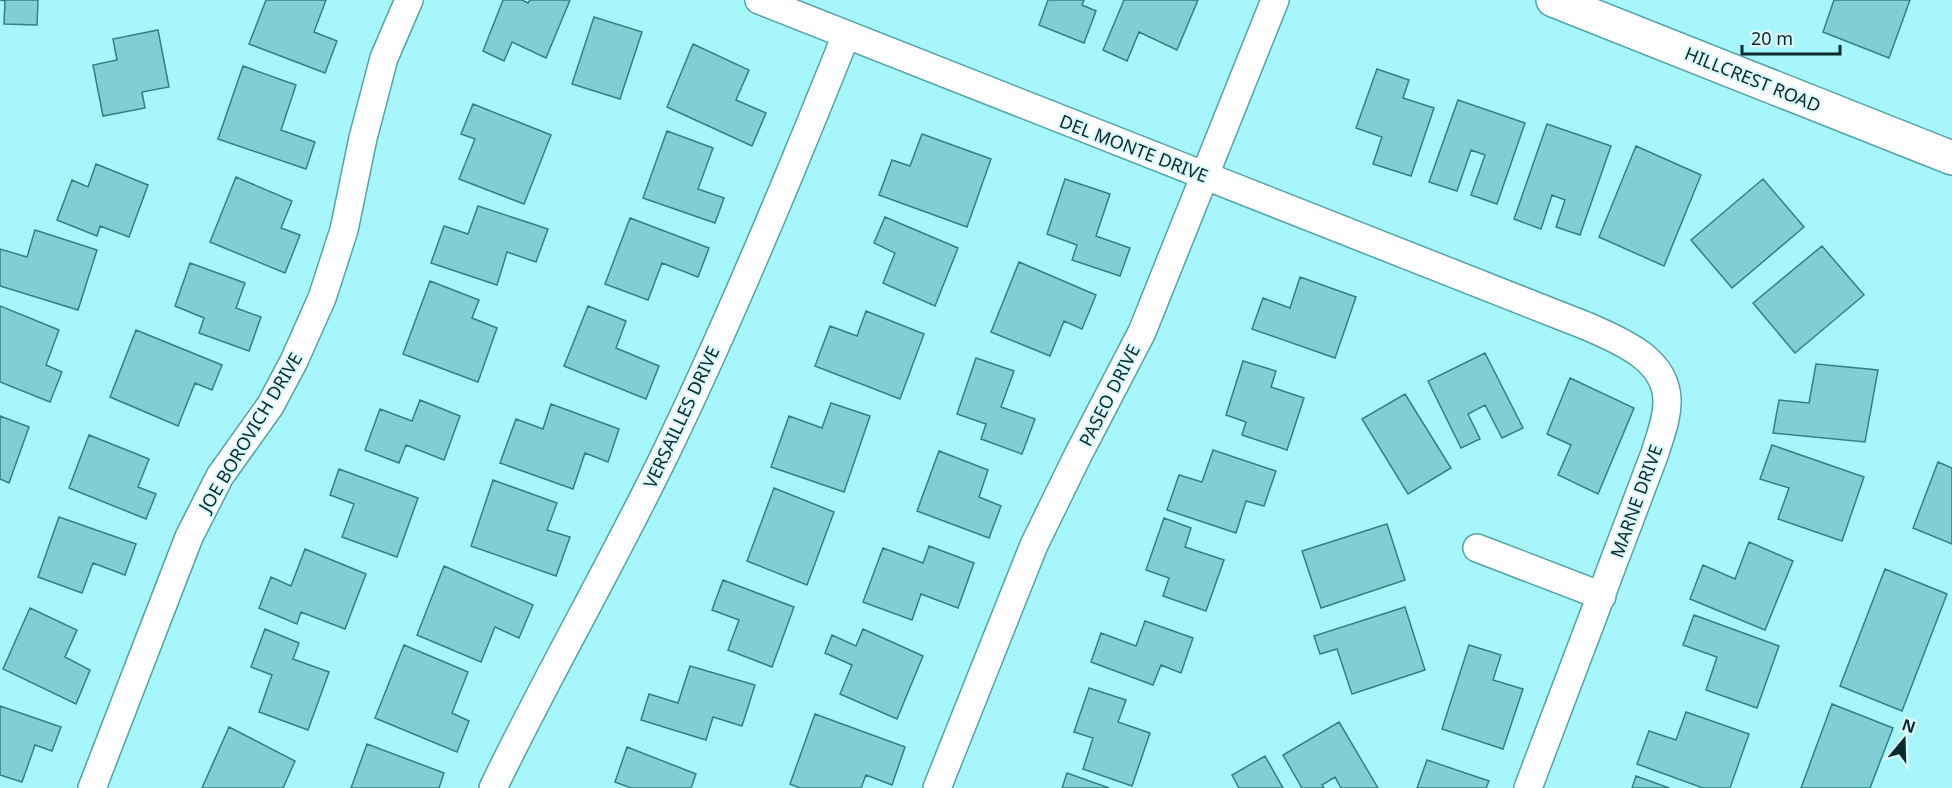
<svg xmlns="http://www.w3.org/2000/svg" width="1952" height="788" viewBox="0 0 1952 788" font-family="'Noto Sans',sans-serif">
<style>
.building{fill:#80cfd5;stroke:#308287;stroke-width:1.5}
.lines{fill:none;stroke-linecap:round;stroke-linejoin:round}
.minor-casing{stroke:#53a3a8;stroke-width:30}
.tertiary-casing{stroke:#53a3a8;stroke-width:36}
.minor{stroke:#fff;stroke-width:27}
.tertiary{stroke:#fff;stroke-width:33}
.labels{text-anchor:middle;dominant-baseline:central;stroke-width:4.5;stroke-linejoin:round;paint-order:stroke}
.street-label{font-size:18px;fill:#082b2e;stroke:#dcfafc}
</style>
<rect width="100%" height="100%" fill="#a6f6fb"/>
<path class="building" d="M 0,0 L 38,0 L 37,25 L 4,24 L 5,1 Z
M 266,0 L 326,0 L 314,32 L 337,41 L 325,73 L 249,44 Z
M 503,0 L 522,0 L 528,3 L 530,0 L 570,0 L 546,58 L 512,42 L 504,61 L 483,51 Z
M 1048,0 L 1084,0 L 1082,5 L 1096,11 L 1084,43 L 1039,25 Z
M 1124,0 L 1198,0 L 1177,50 L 1139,32 L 1127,61 L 1103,50 Z
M 1834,0 L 1910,0 L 1889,58 L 1823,32 Z
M 594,17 L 642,32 L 620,99 L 572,84 Z
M 158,30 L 169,87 L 142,92 L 145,108 L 103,116 L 93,65 L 117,60 L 113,39 Z
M 693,44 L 749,70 L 736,100 L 766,113 L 752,146 L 667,107 Z
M 243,66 L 296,85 L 281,130 L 315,142 L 306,169 L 218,139 Z
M 1377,69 L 1409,80 L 1403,98 L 1434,108 L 1411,176 L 1373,164 L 1382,137 L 1356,128 Z
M 1458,100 L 1525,123 L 1497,204 L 1471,195 L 1485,155 L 1471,150 L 1457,191 L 1429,182 Z
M 473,104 L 551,135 L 524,204 L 459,179 L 475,139 L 461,134 Z
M 1547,124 L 1611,146 L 1580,235 L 1556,227 L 1565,200 L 1552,195 L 1541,229 L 1514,219 Z
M 667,131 L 713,148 L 698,189 L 724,198 L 715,223 L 643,198 Z
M 922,134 L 991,159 L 967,227 L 879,195 L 892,160 L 910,166 Z
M 1636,146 L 1701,175 L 1664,266 L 1599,237 Z
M 96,164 L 148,185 L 129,237 L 100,226 L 97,236 L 57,220 L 72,180 L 88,187 Z
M 236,177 L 292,201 L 281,228 L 300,235 L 285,273 L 210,242 Z
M 1065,179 L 1110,194 L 1096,236 L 1130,248 L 1120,276 L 1072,260 L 1077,245 L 1047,234 Z
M 1763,179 L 1804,227 L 1732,288 L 1691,240 Z
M 478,206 L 548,229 L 536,262 L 507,252 L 497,285 L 431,263 L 444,226 L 468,234 Z
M 885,217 L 958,248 L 935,306 L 883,283 L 895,253 L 874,243 Z
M 630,218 L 709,248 L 698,277 L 662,263 L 648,300 L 605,284 Z
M 35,230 L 97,250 L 78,310 L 0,286 L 0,249 L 27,257 Z
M 1822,246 L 1864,295 L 1795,353 L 1753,303 Z
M 1019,262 L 1096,295 L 1082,329 L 1064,321 L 1050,356 L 991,332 Z
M 190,263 L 245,283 L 236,308 L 261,317 L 249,351 L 199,333 L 204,318 L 175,306 Z
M 1300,277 L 1356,297 L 1335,358 L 1252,329 L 1263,298 L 1290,308 Z
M 430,281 L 479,300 L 472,318 L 497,328 L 478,382 L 403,354 Z
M 0,306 L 59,330 L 46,365 L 62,372 L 50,402 L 0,382 Z
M 588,306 L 626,321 L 616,348 L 659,366 L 646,399 L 564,366 Z
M 866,311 L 924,334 L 900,399 L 815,366 L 830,326 L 857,336 Z
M 136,330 L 222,365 L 212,390 L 195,383 L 178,426 L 110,397 Z
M 1485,353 L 1523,428 L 1502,438 L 1485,405 L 1468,414 L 1480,439 L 1461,448 L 1428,381 Z
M 976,358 L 1014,371 L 1001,407 L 1035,419 L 1022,454 L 981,439 L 986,424 L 957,414 Z
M 1243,361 L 1276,371 L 1271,387 L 1304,398 L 1287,450 L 1242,435 L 1246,422 L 1226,415 Z
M 1816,364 L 1878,370 L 1865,442 L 1773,433 L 1779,400 L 1809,403 Z
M 1570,378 L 1634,408 L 1598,494 L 1558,475 L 1571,445 L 1547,434 Z
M 1405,394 L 1451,468 L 1408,494 L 1362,419 Z
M 420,400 L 460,416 L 444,460 L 406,445 L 399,463 L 365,450 L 380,409 L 412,421 Z
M 831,403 L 870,416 L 844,492 L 771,467 L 789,416 L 822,428 Z
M 551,404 L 619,429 L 608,462 L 585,453 L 573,489 L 500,463 L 516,419 L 543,429 Z
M 0,416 L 29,427 L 9,483 L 0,479 Z
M 89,435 L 149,459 L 138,487 L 156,494 L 146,519 L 69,488 Z
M 1772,445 L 1864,477 L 1842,541 L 1778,519 L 1789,488 L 1760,479 Z
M 1213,450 L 1276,471 L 1264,506 L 1246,501 L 1236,533 L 1167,510 L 1179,475 L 1202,482 Z
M 939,451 L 988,470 L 979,497 L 1001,506 L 989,538 L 917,511 Z
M 1938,462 L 1952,468 L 1952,544 L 1913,528 Z
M 339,469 L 418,498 L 397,557 L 342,537 L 354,504 L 330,495 Z
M 493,480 L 557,503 L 547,530 L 570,537 L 556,576 L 471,546 Z
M 774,488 L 834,512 L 807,585 L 747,561 Z
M 59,517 L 136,544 L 125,575 L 93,563 L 82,593 L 38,577 Z
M 1164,518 L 1191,528 L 1185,547 L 1224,560 L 1206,611 L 1163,596 L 1169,578 L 1146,570 Z
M 1387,524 L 1405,580 L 1321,608 L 1302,551 Z
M 1749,542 L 1793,561 L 1765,630 L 1690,599 L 1703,565 L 1735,579 Z
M 929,546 L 974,563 L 958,608 L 921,594 L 912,620 L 863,602 L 883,548 L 923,563 Z
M 305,549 L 366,574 L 345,629 L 301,612 L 297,624 L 259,608 L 271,577 L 291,586 Z
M 444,566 L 533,605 L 519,638 L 495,627 L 481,662 L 417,635 Z
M 1885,569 L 1947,594 L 1902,711 L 1840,686 Z
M 723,580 L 794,607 L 772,667 L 728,650 L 739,620 L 712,610 Z
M 1405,607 L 1425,670 L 1352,694 L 1337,649 L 1320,654 L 1314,636 Z
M 30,608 L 77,630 L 65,657 L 90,670 L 76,704 L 3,669 Z
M 1694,615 L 1779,646 L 1757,708 L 1706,690 L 1717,657 L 1683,645 Z
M 1145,621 L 1193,638 L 1181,673 L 1161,665 L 1153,685 L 1091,662 L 1101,633 L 1136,646 Z
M 265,629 L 299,643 L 293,659 L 329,672 L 308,730 L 259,712 L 272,675 L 251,667 Z
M 863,629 L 923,656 L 897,719 L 840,694 L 852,665 L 825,653 L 832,635 L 856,646 Z
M 404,645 L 468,672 L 452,713 L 469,721 L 457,752 L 375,718 Z
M 1469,645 L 1501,655 L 1493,680 L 1523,689 L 1503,749 L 1442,729 Z
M 690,666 L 755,685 L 742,726 L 713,717 L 706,740 L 641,720 L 649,694 L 678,703 Z
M 1089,688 L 1126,700 L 1118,722 L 1150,733 L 1132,786 L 1083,769 L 1093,738 L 1074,732 Z
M 1832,704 L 1893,728 L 1870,788 L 1801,788 Z
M 0,706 L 61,727 L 52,751 L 35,745 L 22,782 L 0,775 Z
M 1686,712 L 1749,734 L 1730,788 L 1703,788 L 1637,764 L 1649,731 L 1676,740 Z
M 815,714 L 905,747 L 892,785 L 866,775 L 861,788 L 800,788 L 790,784 Z
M 1339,722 L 1378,788 L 1341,788 L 1335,777 L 1322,785 L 1324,788 L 1302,788 L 1283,755 Z
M 229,727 L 295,761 L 283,788 L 202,788 Z
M 367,744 L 444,773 L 439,788 L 351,788 Z
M 627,747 L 696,774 L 691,788 L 631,788 L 615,782 Z
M 1265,756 L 1283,788 L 1239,788 L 1232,775 Z
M 1427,760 L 1489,781 L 1486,788 L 1417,788 Z
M 1067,773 L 1109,788 L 1062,788 Z
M 1636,776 L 1669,788 L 1632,788 Z"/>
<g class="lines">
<defs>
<path id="minor" d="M 759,0 L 1589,327 C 1620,341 1665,358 1667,399 C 1668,417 1660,436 1655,453 L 1528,788
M 1477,548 L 1602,596
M 92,788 L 189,537 L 220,476 L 270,406 L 294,361 L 322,298 L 344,230 L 363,138 L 384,58 L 409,0
M 493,788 C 549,672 614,561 670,444 C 734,311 791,173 846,35
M 937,788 L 1034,545 L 1078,455 L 1142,332 L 1275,0"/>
<path id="tertiary" d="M 1553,0 L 1952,158"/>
</defs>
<use href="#minor" class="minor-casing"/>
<use href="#tertiary" class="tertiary-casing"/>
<use href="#minor" class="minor"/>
<use href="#tertiary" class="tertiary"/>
</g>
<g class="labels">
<g class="street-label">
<text transform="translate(1753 79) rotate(22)">HILLCREST ROAD</text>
<text transform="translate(1134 148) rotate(21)">DEL MONTE DRIVE</text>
<text transform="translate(1109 395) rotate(-63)">PASEO DRIVE</text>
<text transform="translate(681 417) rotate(-65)">VERSAILLES DRIVE</text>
<text transform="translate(250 432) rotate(-59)">JOE BOROVICH DRIVE</text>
<text transform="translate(1636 501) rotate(-70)">MARNE DRIVE</text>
</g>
</g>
<g transform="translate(1904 740) rotate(19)" stroke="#dcfafc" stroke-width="4.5" paint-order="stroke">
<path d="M0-4.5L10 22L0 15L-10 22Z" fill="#082b2e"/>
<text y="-9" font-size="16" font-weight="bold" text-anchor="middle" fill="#082b2e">N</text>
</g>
<path d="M1742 45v9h98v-9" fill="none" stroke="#082b2e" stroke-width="3"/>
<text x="1751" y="45" font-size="18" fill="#082b2e" stroke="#dcfafc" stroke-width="4.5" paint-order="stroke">20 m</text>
</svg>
